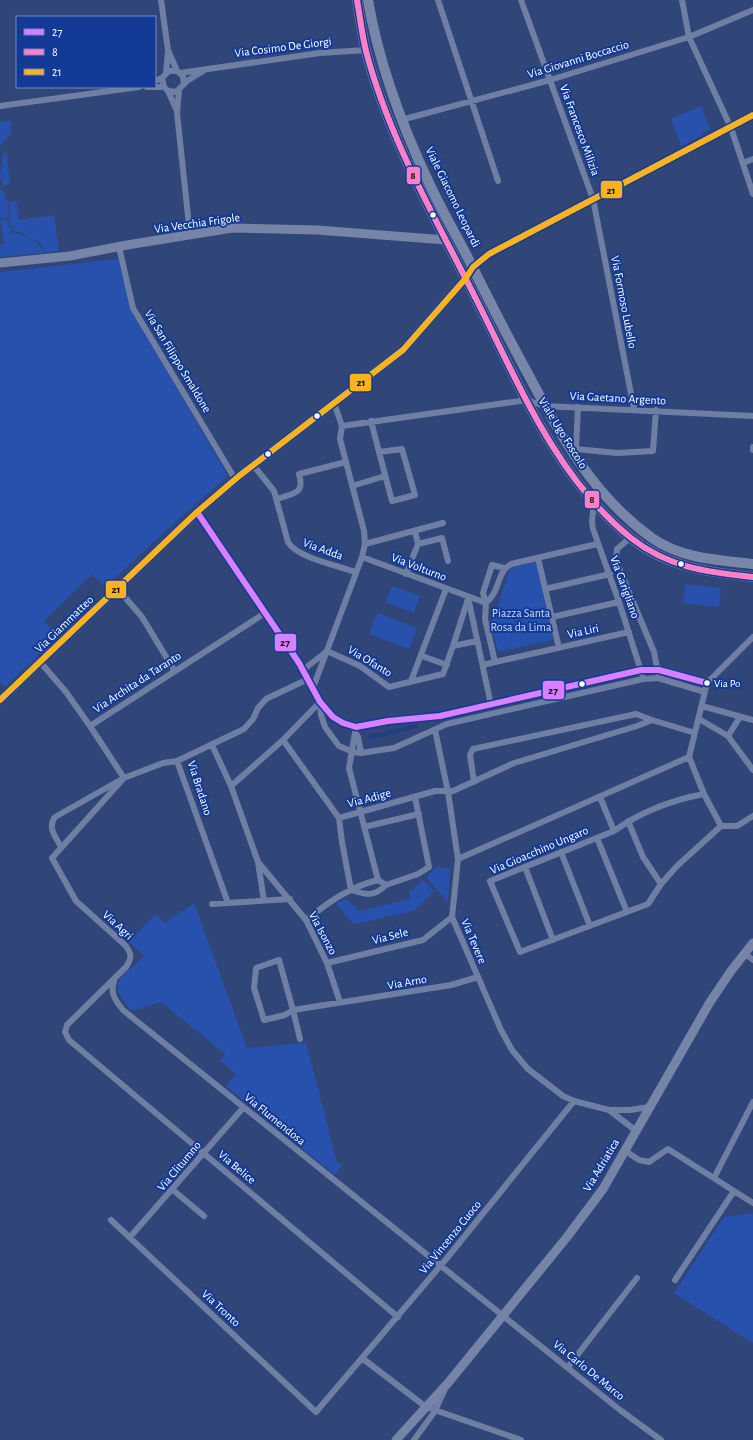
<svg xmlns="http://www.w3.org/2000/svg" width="753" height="1440" viewBox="0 0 753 1440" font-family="'Alegreya Sans',sans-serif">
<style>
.green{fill:#2751ad}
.water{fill:#223e81}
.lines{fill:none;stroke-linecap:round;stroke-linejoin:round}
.street{stroke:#6f7fa3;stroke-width:6}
.secondary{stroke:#7584a7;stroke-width:9}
.primary{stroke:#7887a9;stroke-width:10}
.bus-1-casing{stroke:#133a96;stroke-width:9}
.bus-2-casing{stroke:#133a96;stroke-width:9}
.bus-3-casing{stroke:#133a96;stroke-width:9}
.bus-1{stroke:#d880ff;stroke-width:6}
.bus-2{stroke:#ff80c5;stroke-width:6}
.bus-3{stroke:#f9b220;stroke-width:6}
.bus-dot{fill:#fff;stroke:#133a96;stroke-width:1.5}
.labels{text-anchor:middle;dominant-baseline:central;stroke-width:4;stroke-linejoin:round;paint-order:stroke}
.bus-label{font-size:11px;fill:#fff;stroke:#133a96;text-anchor:start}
.street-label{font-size:12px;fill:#fff;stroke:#133a96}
.park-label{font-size:12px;fill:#cbdbfd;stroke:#133a96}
.line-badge{stroke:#133a96;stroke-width:1.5}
.pale-badge-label{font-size:11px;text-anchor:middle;font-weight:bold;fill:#111}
</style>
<rect width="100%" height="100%" fill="#314678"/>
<path class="green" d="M 701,106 L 710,129 L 701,133 L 701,136 L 681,146 L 671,119 Z
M 11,121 L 11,134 L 0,146 L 0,122 Z
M 7,153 L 10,184 L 3,185 L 0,176 L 3,154 Z
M 3,189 L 9,208 L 7,219 L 0,217 L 0,190 Z
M 17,201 L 19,220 L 54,215 L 59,251 L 45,253 L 41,244 L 20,232 L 13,231 L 9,220 L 10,208 L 9,202 Z
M 0,219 L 8,221 L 12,233 C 24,233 39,242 44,253 L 0,257 L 0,245 L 4,244 Z
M 118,259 L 133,313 L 228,476 L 192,507 L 105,587 L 92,574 L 44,621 L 58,636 L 5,687 L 0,682 L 0,272 Z
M 536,561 L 553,640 L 498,652 L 491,625 L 511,567 Z
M 685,584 L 721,588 L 719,607 L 683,603 Z
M 392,586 L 420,596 L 414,613 L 386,602 Z
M 377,613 L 417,628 L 409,649 L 369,634 Z
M 437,867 L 450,869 L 448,902 L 426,877 Z
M 423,880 L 434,891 L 414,911 L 354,924 L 336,904 L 346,898 L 359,911 L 410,899 L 409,893 Z
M 194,903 L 247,1048 L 306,1043 L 337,1162 L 342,1166 L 335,1175 L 226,1086 L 236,1074 L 220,1061 L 225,1054 L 161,1002 L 132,1011 C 105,981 121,980 144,956 L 129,942 L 155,914 L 165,923 Z
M 753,1213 L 753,1343 L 674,1293 L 724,1217 Z"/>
<path class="water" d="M 417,724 L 418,728 L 368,740 L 367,736 L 373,733 L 379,733 Z"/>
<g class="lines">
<path class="street" d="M 161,0 L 168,50 L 177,71
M 438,0 L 498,181
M 521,0 L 593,199 L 634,409
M 682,0 L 689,37 L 731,128 L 753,194
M 166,73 L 168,52
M 180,73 L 320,53 L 366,50
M 155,81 L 162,78
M 184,84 L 183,76 L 177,71 L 169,71 L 162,78 L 164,87 L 168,91 L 176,92 L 187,81 L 203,71
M 147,87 L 164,87
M 179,90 L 177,113 L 190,235
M 168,91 L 177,111
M 0,106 L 139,87
M 401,120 L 550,80 L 689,37 L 753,10
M 743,163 L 753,159
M 119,247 L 133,308 L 235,479
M 473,267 L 489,254 L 753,115
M 371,421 L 379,452
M 342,426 L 527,400 L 544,406 L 753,416
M 753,447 L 753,450
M 402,449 L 415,495 L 392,501 L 379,452 Z
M 576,449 L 578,407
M 571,452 L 576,449 L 617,453 L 653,451 L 656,410
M 253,465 L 274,491 L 288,542 C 297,558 339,566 356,572
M 352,486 L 385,476
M 277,499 C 294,493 305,494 299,474 L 346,462
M 594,502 L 592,521 L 593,529 L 619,602 L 642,674
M 197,512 L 299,663 L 320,702 L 333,717 L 343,723 L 356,727 L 388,721 L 440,716 L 641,670 L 659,670 L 707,683
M 631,537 L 617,549 L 616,561 L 654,652 L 658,673
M 365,544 L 443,523
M 418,544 L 442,538 L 448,561
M 362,557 L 486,603 L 485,619 L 495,662 L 483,665
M 538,558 L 559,648
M 504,568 L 492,565 L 483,593 L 486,603 C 501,590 496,573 511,564 L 597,544
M 406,574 L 418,544 L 415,531
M 117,588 L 142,617 L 174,670
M 545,589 L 610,574
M 468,597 L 491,705
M 552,617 L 619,602
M 453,646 L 468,599
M 327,651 L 360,666 L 389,687 L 443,674 L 453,646 L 477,641
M 422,656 L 447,665
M 495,662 L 629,632
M 41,663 L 66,692 L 90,726 L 265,613
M 303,670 L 326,652
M 411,681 L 446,589
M 313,688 L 362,557 L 365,544 L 364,531 L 340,439 L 342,426 L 334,403
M 320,702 L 321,715 L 325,727 L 339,746 L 353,752 L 361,753 L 394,748 L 447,724 L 643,679 L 658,678 L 705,692
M 320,702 L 283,740 L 231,786 L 258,862 L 306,920 L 327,963 L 340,1002
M 702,706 L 753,720
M 699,719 L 728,736 L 753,770
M 90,726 L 124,778
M 356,727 L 349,768 L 378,880
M 435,730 L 448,792 L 458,859 L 452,917 L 501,1030 L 512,1050 L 528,1069 L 563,1096 L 574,1101 L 609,1110 L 630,1110 L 649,1107
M 355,732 L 358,737 L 361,753
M 728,736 L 740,717
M 283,740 L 339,818 L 435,791 L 453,791 L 514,763 L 637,726 L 652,720 L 695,733
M 212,745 L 231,786
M 689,757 L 707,683 L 753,637
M 689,757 L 704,794 L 721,826
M 177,761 L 228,903
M 124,778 L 52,858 L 76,901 L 125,945 C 132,954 132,958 126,967 L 67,1025 L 65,1032 L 69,1040 L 398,1317
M 474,782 L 470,755 L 473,749 L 636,714 L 652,720
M 704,794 C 672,800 642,811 614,831 L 490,881 L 520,952 L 648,904 L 661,884 L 677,866 L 721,826 L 737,826 L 753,816
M 600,797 L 614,831
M 339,818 L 342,842 L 351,890
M 628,821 L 643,857 L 661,884
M 364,827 L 419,814
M 597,838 L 627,912
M 61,847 C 56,837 47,828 55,817 L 124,778 L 163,763 L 177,761 L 244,729 L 253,719 L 258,708 L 266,699 L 308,679
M 561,852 L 590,926
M 458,859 L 689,757
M 258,862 L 264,901
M 525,867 L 553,940
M 351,890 C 366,895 374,897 386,885
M 212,904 L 290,899
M 306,920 C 329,902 349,887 378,880 L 386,885 L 418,874 L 429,867 L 415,797
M 744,953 L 753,960
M 327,963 L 423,940 L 452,917
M 114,981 C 110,993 115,1000 123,1010 L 620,1410 L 661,1440
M 300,1039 L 293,1010 L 285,1015 L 264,1020 L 254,988 L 256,968 L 279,960 L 293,1010 L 451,985 L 478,977
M 609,1110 L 635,1130
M 624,1150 L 639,1160 L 649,1162 L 668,1149 L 753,1203
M 714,1178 L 753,1102
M 173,1190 L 204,1216
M 111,1220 L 316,1412 L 447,1258 L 574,1101
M 130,1237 L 243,1108
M 675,1280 L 734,1191
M 362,1358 L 426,1407 L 521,1440
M 568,1367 L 637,1278
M 414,1440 L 435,1411 L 445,1389"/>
<path class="secondary" d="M 0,263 L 70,256 L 127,245 L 232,228 L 317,230 L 446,240
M 0,700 L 197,512 L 239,476 L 403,350 L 466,278 L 473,267
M 396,1440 L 448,1383 L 567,1237 L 603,1189 L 710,1002 L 731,971 L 753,943"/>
<path class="primary" d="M 357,0 C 360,17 362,35 366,51 C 389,139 436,219 476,299 C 518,382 556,478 631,538 C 669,568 707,572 753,577
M 368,0 C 379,65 402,126 430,185 C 444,215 461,243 475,272 C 492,306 509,339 527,372 C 560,435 593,496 652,538 C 682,559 718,560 753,564"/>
<defs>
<path id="bus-1" d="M 197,512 L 299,663 L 320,702 L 333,717 L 343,723 L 356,727 L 388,721 L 440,716 L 641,670 L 659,670 L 707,683"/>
<path id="bus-2" d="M 357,0 C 360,17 362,35 366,51 C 389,139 436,219 476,299 C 518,382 556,478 631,538 C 669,568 707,572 753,577"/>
<path id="bus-3" d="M 0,700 L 197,512 L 239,476 L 403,350 L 466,278 L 473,267 L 489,254 L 753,115"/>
</defs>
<use href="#bus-1" class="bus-1-casing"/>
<use href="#bus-2" class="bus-2-casing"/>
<use href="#bus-3" class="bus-3-casing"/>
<use href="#bus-1" class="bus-1"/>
<use href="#bus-2" class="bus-2"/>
<use href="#bus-3" class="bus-3"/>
</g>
<g class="bus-dot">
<circle cx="433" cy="215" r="3.5"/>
<circle cx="317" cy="416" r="3.5"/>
<circle cx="268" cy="454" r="3.5"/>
<circle cx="681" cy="564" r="3.5"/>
<circle cx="707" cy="683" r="3.5"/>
<circle cx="582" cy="684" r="3.5"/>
</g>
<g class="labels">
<g class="bus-label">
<text x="714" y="683">Via Po</text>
</g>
<g class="street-label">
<text transform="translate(283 47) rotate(-7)">Via Cosimo De Giorgi</text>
<text transform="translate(578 59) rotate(-17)">Via Giovanni Boccaccio</text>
<text transform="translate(580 130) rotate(70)">Via Francesco Milizia</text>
<text transform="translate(453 197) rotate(64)">Viale Giacomo Leopardi</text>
<text transform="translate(197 223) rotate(-8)">Via Vecchia Frigole</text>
<text transform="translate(624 302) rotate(79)">Via Formoso Lubello</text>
<text transform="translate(178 361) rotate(59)">Via San Filippo Smaldone</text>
<text transform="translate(618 398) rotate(3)">Via Gaetano Argento</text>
<text transform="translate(563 433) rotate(58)">Viale Ugo Foscolo</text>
<text transform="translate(323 549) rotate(20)">Via Adda</text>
<text transform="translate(419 567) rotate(21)">Via Volturno</text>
<text transform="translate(625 587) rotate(70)">Via Garigliano</text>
<text transform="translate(64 624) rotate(-44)">Via Giammatteo</text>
<text transform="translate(583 631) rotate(-12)">Via Liri</text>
<text transform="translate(370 661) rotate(31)">Via Ofanto</text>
<text transform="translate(137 682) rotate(-33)">Via Archita da Taranto</text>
<text transform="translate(200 788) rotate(72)">Via Bradano</text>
<text transform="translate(369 798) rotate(-15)">Via Adige</text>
<text transform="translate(539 850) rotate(-23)">Via Gioacchino Ungaro</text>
<text transform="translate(118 925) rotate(43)">Via Agri</text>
<text transform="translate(323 933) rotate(62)">Via Isonzo</text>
<text transform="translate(390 936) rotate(-14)">Via Sele</text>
<text transform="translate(474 941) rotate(67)">Via Tevere</text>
<text transform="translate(407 982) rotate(-10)">Via Arno</text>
<text transform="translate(275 1119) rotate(39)">Via Flumendosa</text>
<text transform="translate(601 1165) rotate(-59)">Via Adriatica</text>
<text transform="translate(179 1166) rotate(-50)">Via Clitumno</text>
<text transform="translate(237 1167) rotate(40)">Via Belice</text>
<text transform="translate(450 1237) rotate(-51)">Via Vincenzo Cuoco</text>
<text transform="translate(221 1308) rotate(43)">Via Tronto</text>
<text transform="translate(589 1370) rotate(39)">Via Carlo De Marco</text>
</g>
<g class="park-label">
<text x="521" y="613">Piazza Santa<tspan x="521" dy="14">Rosa da Lima</tspan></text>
</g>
</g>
<g class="line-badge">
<rect x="406" y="166" width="15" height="19" rx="4" fill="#ff80c5"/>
<rect x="600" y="180" width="23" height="19" rx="4" fill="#f9b220"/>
<rect x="349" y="373" width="23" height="19" rx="4" fill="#f9b220"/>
<rect x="584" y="490" width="16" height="19" rx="4" fill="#ff80c5"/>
<rect x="105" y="580" width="22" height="19" rx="4" fill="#f9b220"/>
<rect x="274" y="633" width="23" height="19" rx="4" fill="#d880ff"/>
<rect x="542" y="680" width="23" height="20" rx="4" fill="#d880ff"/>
</g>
<g class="pale-badge-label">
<text x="413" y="179">8</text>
<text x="611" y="194">21</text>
<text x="361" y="386">21</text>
<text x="592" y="503">8</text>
<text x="116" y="593">21</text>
<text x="285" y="646">27</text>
<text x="553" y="694">27</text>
</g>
<rect x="16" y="16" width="140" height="72" fill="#133a96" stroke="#7189c0"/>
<rect x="24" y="29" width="20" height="6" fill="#d880ff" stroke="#7189c0"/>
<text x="52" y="36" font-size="12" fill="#ffffff">27</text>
<rect x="24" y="49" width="20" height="6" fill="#ff80c5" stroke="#7189c0"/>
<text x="52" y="56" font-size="12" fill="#ffffff">8</text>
<rect x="24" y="69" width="20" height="6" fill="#f9b220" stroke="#7189c0"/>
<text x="52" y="76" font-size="12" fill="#ffffff">21</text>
</svg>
